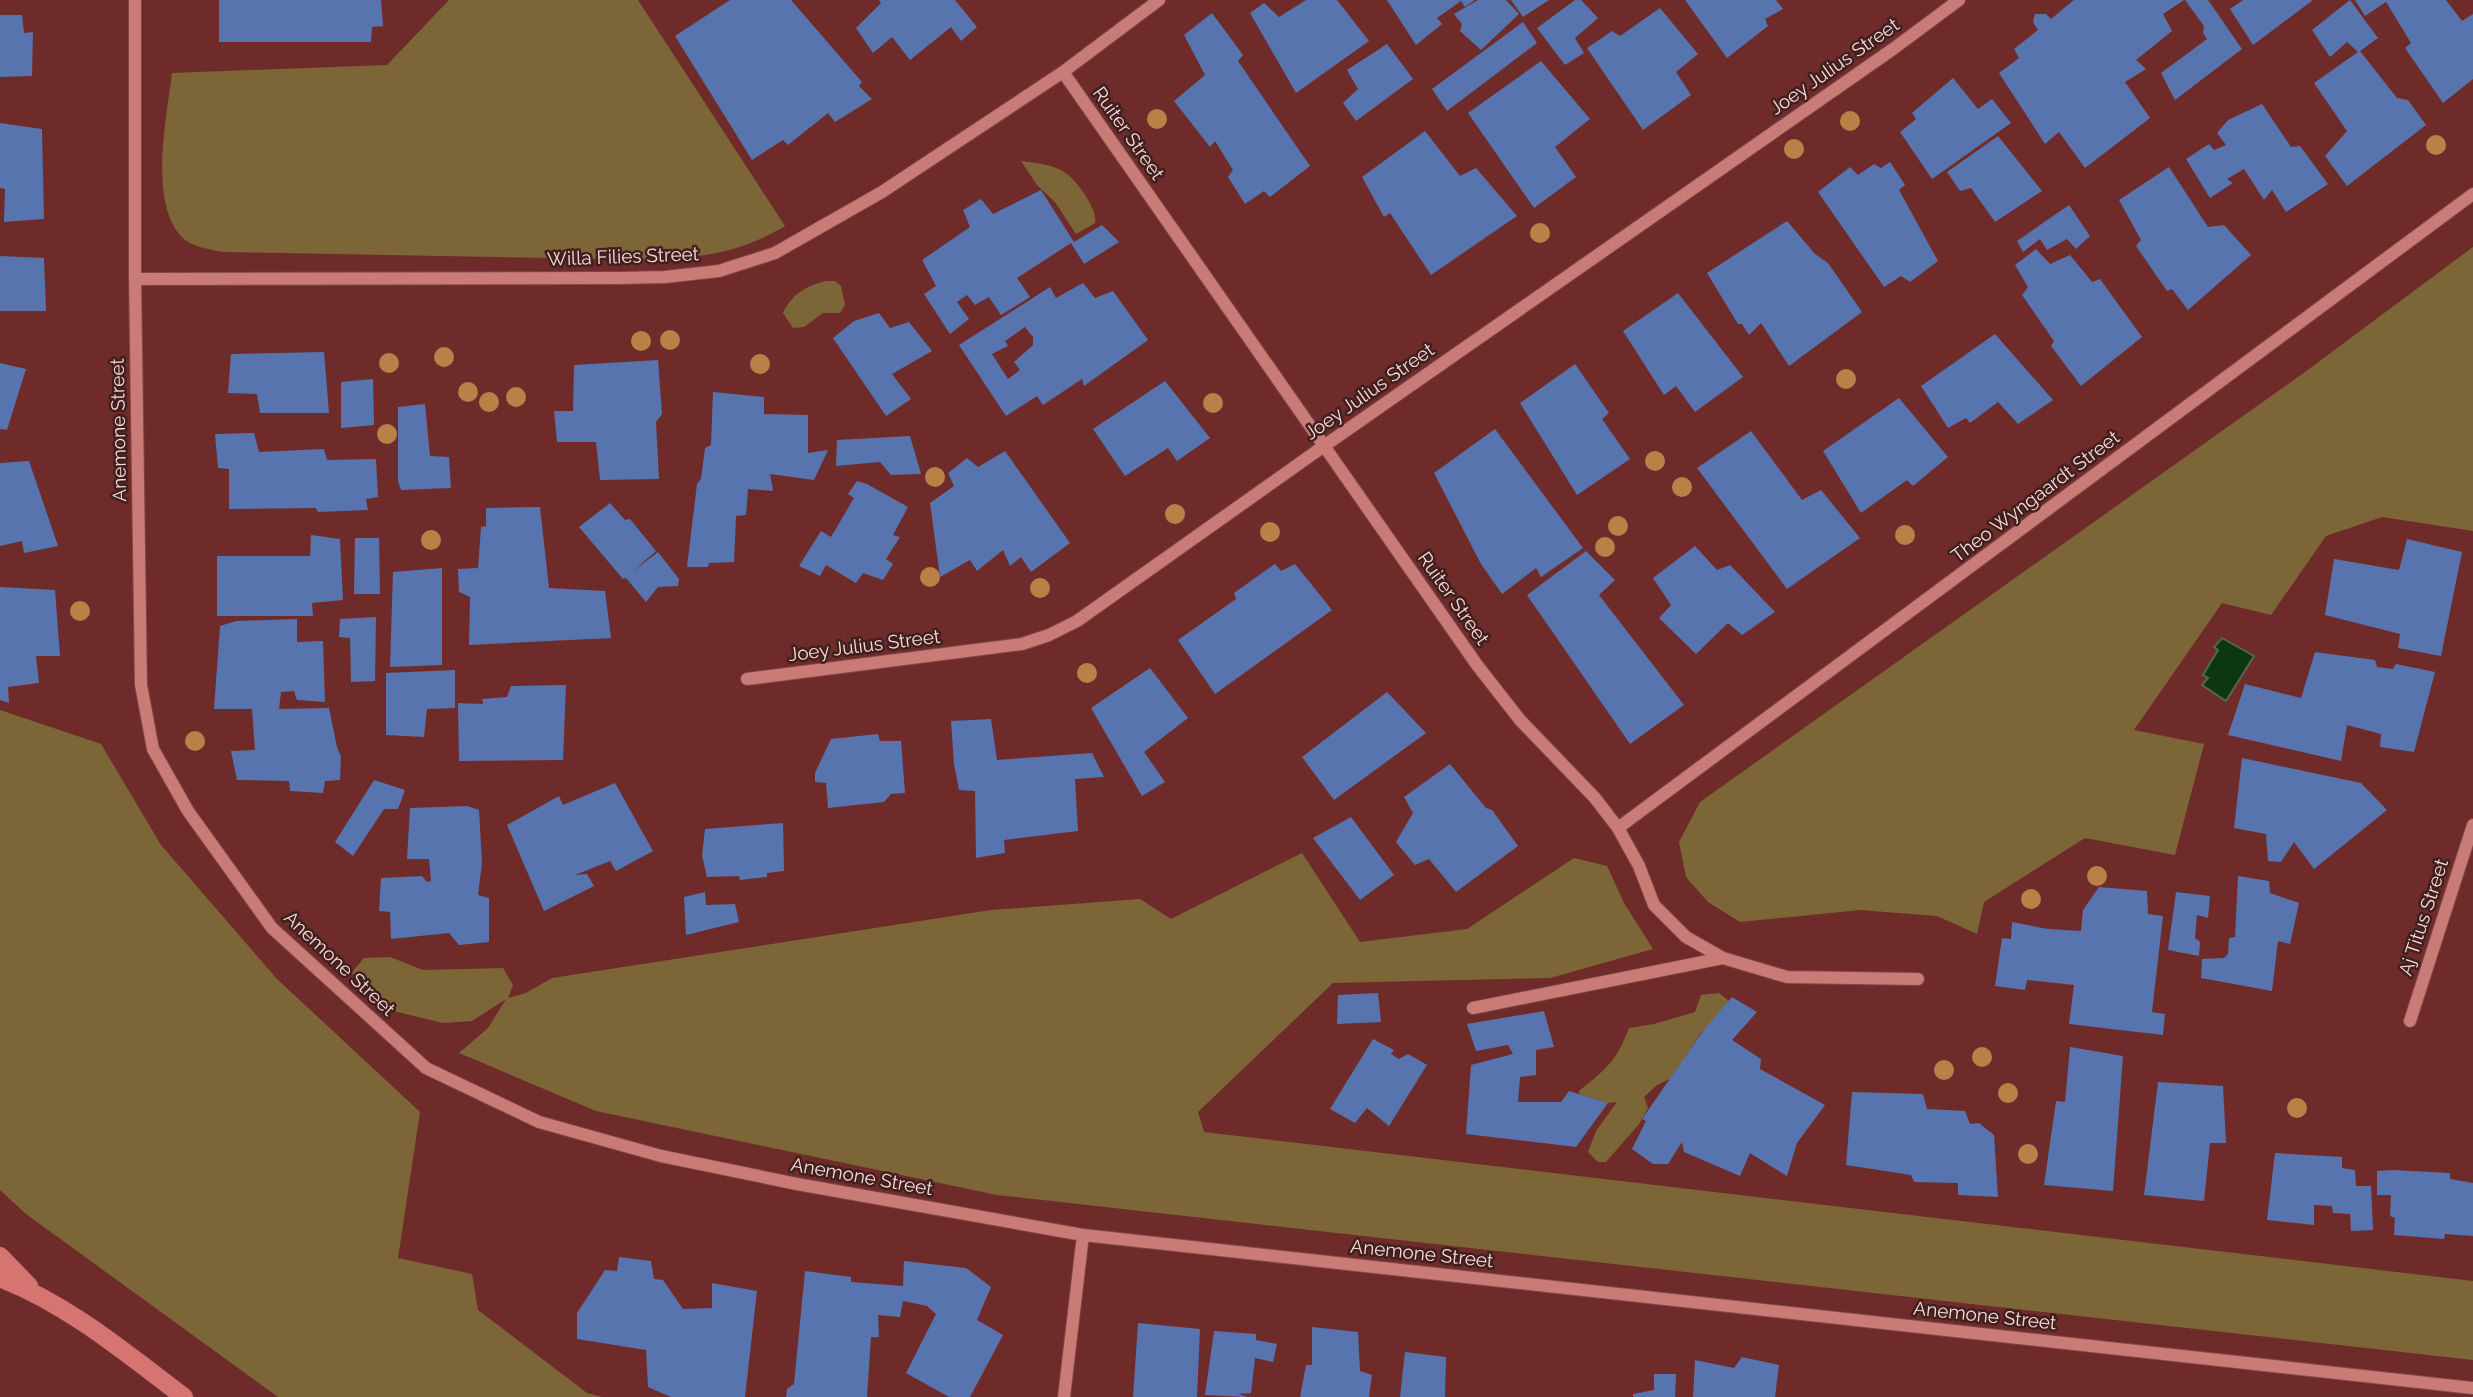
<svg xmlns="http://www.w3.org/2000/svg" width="2473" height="1397" viewBox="0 0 2473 1397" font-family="Raleway,sans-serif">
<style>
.grass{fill:#7c6638}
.water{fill:#0d370f;stroke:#54674a;stroke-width:2}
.building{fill:#5874ae;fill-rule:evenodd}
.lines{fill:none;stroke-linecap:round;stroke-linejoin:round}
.minor-casing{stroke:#7f4648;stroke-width:14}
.major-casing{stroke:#7f4648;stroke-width:19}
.minor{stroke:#c87b77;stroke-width:12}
.major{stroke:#d57470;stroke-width:18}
.tree{fill:#b98048}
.labels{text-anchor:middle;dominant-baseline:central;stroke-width:5;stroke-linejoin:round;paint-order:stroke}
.street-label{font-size:19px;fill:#f9d7d4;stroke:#3f201f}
</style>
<rect width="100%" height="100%" fill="#6f2b2a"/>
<path class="grass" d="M 449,0 L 638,0 L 785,226 C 741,252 712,255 662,260 L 222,252 C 210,249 191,247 182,237 C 148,202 167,117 172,73 L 387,65 Z
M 1021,161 C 1035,163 1052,164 1064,172 C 1076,179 1098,209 1095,223 L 1076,234 L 1055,202 L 1037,185 Z
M 2473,247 L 2473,531 L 2382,517 L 2326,536 L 2271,615 L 2222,603 L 2134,730 L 2204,744 L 2175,855 L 2085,838 L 1984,902 L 1977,934 L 1937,916 L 1860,910 L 1740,922 L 1708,902 L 1686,877 L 1679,842 L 1700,802 L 2305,372 Z
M 826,281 L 835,281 L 841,286 L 845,305 L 840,313 L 823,313 L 804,327 L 793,328 L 783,313 C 792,294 806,286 826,281 Z
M 0,710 L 101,744 L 161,845 L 277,979 L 420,1112 L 398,1258 L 472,1274 L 478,1310 L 587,1393 L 602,1397 L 278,1397 L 26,1214 L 0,1190 Z
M 1302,853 L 1360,942 L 1467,929 L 1574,858 L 1607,866 L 1624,903 L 1653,949 L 1550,978 L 1333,983 L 1198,1112 L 1204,1132 L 2473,1281 L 2473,1360 L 997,1195 L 596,1111 L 459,1053 L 488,1028 L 506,999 L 472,1021 L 443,1023 L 385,1009 L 365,995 L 352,972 L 364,958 L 390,957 L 423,970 L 503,968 L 513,985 L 508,998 L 526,993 L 552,978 L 991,910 L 1140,899 L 1171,919 Z
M 1719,993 L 1729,1001 L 1717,1030 L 1702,1031 L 1672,1078 L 1657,1085 L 1644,1097 L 1648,1108 L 1639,1124 L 1606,1162 L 1598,1162 L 1588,1152 L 1596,1131 L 1617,1102 L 1608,1103 L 1579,1094 L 1579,1091 C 1606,1069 1616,1062 1629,1028 L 1654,1024 L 1695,1012 L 1701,995 Z"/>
<path class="water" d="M 2222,638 L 2254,656 L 2226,701 L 2202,685 L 2208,678 L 2203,675 L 2218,650 L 2214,647 Z"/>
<path class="building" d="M 219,0 L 381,0 L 383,26 L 372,27 L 371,42 L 219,42 Z
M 730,0 L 791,0 L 862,82 L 859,86 L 872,99 L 835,122 L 828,113 L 788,145 L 783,140 L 752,160 L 675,36 Z
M 879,0 L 955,0 L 977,27 L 961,41 L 951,27 L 910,60 L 892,37 L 873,53 L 856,28 L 881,3 Z
M 1306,0 L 1337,0 L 1369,41 L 1296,93 L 1250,13 L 1264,3 L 1279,17 Z
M 1387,0 L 1475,0 L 1465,7 L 1461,1 L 1437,18 L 1442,24 L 1416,45 Z
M 1478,0 L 1506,0 L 1519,14 L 1481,50 L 1460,31 L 1462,24 L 1454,14 Z
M 1511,0 L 1549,0 L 1523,17 Z
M 1575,0 L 1581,0 L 1598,18 L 1575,38 L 1584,53 L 1565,65 L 1537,28 Z
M 1685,0 L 1776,0 L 1783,9 L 1765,19 L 1768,26 L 1727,58 Z
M 2074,0 L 2184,0 L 2163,14 L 2172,31 L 2136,60 L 2146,69 L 2125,82 L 2150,118 L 2085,168 L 2059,132 L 2045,144 L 1999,73 L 2019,58 L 2014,49 L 2038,30 L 2033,22 L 2035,14 L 2046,14 L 2051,19 Z
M 2185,0 L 2208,0 L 2242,49 L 2175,100 L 2161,73 L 2207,39 L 2203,33 L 2204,26 Z
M 2243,0 L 2313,0 L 2253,45 L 2230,9 Z
M 2350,0 L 2378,38 L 2360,51 L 2397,98 L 2408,100 L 2426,125 L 2347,186 L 2325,156 L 2347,131 L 2314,83 L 2358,52 L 2347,42 L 2330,57 L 2312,30 Z
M 2355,0 L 2446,0 L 2462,21 L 2473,14 L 2473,79 L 2443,103 L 2405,48 L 2411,43 L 2386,2 L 2365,16 Z
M 1660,8 L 1698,54 L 1676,72 L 1691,95 L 1643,130 L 1587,48 L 1612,31 L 1620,36 Z
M 1212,13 L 1243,55 L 1238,61 L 1310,166 L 1270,197 L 1264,191 L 1245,204 L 1228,177 L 1233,170 L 1215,141 L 1210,147 L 1174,101 L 1205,75 L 1184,35 Z
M 0,15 L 22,15 L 24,33 L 33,32 L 32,76 L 0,77 Z
M 1523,22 L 1537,43 L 1447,111 L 1432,89 Z
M 1387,44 L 1413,79 L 1356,121 L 1343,103 L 1358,89 L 1347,70 Z
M 1541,61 L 1590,119 L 1555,147 L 1576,177 L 1534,208 L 1468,113 Z
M 1953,78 L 1978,109 L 1992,99 L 2011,123 L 1932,179 L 1900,132 L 1916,119 L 1912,113 Z
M 2262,104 L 2291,147 L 2300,146 L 2328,184 L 2286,212 L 2272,190 L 2264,200 L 2244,169 L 2227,179 L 2233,183 L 2210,198 L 2186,159 L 2209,144 L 2214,150 L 2226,145 L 2217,133 L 2228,120 Z
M 0,123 L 42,129 L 44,219 L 4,222 L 5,189 L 0,188 Z
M 1425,131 L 1460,176 L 1476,168 L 1517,216 L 1431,275 L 1390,213 L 1384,217 L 1362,177 Z
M 1998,136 L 2042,191 L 1995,222 L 1971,188 L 1960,191 L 1947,172 Z
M 1890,162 L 1905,185 L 1899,190 L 1938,261 L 1910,282 L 1901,276 L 1884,287 L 1818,192 L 1850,167 L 1858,175 L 1874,164 L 1881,168 Z
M 2169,167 L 2208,227 L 2224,225 L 2251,255 L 2188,310 L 2172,289 L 2167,291 L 2136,246 L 2141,240 L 2119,200 Z
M 1041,190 L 1074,242 L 1102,225 L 1119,242 L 1084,264 L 1071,243 L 1017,278 L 1030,297 L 1001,315 L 989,297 L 975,305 L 967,295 L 957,302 L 969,319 L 950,334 L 924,294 L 936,286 L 922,260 L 970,227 L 963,210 L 981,199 L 993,214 Z
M 2069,205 L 2090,236 L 2076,249 L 2067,239 L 2047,250 L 2040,239 L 2023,252 L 2017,241 Z
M 1787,221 L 1815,254 L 1828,263 L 1862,312 L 1789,366 L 1761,323 L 1749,335 L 1742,324 L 1738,324 L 1707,273 Z
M 2036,249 L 2050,264 L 2070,255 L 2092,282 L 2100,279 L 2142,337 L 2081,386 L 2051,346 L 2054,341 L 2022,295 L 2028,287 L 2015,265 Z
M 0,256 L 44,258 L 46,311 L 0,311 Z
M 1083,283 L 1095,298 L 1113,291 L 1148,340 L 1084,386 L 1082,379 L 1043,405 L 1037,396 L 1006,416 L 959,345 L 1050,287 L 1056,298 ZM 1025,327 L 1033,337 L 1033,345 L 1014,362 L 1020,370 L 1008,379 L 992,354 L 1008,346 L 1005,341 Z
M 1678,293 L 1743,377 L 1695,412 L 1676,386 L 1664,395 L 1623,331 Z
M 879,313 L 890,328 L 909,322 L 932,351 L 892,374 L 911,399 L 886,416 L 833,338 L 854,321 Z
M 1995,334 L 2053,400 L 2018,424 L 1998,402 L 1970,423 L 1966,418 L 1948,428 L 1921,386 Z
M 324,352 L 329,413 L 260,413 L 257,394 L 228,393 L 231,354 Z
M 658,360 L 662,414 L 656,422 L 659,479 L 600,480 L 596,442 L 557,442 L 554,411 L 573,411 L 574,365 Z
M 0,363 L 26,369 L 7,430 L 0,429 Z
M 1575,364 L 1609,413 L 1602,419 L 1630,459 L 1577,495 L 1520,403 Z
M 373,379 L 374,425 L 341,428 L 341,382 Z
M 1165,381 L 1210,438 L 1177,461 L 1168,448 L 1125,476 L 1093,429 Z
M 713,392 L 764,397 L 764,414 L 808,415 L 808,453 L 828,450 L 814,480 L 770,474 L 773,491 L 748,489 L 746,515 L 736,516 L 734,562 L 709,563 L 708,567 L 687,567 L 697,484 L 701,479 L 705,448 L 711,445 Z
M 1899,398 L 1948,457 L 1913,486 L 1907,480 L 1861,513 L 1823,451 Z
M 425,404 L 430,456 L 449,457 L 451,488 L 401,490 L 398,481 L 398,407 Z
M 1495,429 L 1583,548 L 1541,577 L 1536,568 L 1502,594 L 1481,564 L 1434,473 Z
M 1751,431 L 1802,500 L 1821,490 L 1860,538 L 1787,589 L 1697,468 Z
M 254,433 L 259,452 L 324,449 L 327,460 L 376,459 L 378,497 L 366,499 L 368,510 L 318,512 L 316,508 L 229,509 L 229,469 L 218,468 L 215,434 Z
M 910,436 L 921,474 L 891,475 L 880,462 L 836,466 L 837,440 Z
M 1005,451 L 1070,543 L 1031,572 L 1021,557 L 1010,566 L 1003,550 L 977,571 L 970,560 L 940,577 L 930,503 L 954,486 L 948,473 L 967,458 L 978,467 Z
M 29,461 L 58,546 L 24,553 L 22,541 L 0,546 L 0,463 Z
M 857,481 L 867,484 L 908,507 L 893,535 L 900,537 L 886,559 L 893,564 L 883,580 L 863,573 L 856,583 L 826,565 L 820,576 L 799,566 L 821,531 L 831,537 L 854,498 L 848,494 Z
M 610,503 L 625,520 L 630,519 L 656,551 L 632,572 L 658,552 L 679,579 L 678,586 L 658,587 L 646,602 L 626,578 L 623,579 L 579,527 Z
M 540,507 L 549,588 L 605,591 L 611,638 L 469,645 L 470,597 L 459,592 L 458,569 L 478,568 L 481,527 L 486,526 L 486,508 Z
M 311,535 L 340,539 L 343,600 L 312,603 L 313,616 L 217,616 L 217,556 L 310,556 Z
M 355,538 L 379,538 L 380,594 L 354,594 Z
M 2407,539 L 2462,552 L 2441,656 L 2398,648 L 2400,634 L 2325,615 L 2334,559 L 2399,570 Z
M 1695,546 L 1717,570 L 1730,565 L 1775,612 L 1742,635 L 1728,623 L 1696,654 L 1659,618 L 1671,605 L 1653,578 Z
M 1586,551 L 1615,580 L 1599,595 L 1684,705 L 1630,744 L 1527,595 Z
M 1275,564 L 1281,571 L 1295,564 L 1332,610 L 1215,694 L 1178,640 L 1236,599 L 1234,593 Z
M 442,568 L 442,665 L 390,667 L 393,572 Z
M 0,587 L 55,590 L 60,656 L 36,656 L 39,683 L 8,687 L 9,703 L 0,700 Z
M 376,617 L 375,681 L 351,682 L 350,638 L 339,637 L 340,619 Z
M 297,619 L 297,642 L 323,641 L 325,702 L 297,700 L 294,691 L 281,692 L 279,709 L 329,708 L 337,747 L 341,757 L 340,780 L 325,781 L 323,793 L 290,791 L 289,781 L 237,780 L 231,751 L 255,750 L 252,709 L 214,709 L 220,626 L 236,621 Z
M 2315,652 L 2375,660 L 2377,667 L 2393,669 L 2396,664 L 2435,672 L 2414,752 L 2380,747 L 2381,734 L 2347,725 L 2341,761 L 2228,735 L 2245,684 L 2301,698 Z
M 1150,668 L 1188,718 L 1144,752 L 1165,782 L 1142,796 L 1091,708 Z
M 455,670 L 455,708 L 427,709 L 424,737 L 386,735 L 386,673 Z
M 566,685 L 563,760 L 459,761 L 458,703 L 483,704 L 482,699 L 507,697 L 511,686 Z
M 1387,692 L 1426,733 L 1334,800 L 1302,757 Z
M 991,719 L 997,760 L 1092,753 L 1104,777 L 1075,779 L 1078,831 L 1004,840 L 1005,853 L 976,858 L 975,791 L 959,790 L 954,764 L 951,721 Z
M 878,734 L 880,741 L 901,741 L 905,793 L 891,794 L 884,802 L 828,808 L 826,783 L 815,782 L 815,773 L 831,739 Z
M 2242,758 L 2361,783 L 2387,810 L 2314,869 L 2294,842 L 2281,862 L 2268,861 L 2266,834 L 2234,828 Z
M 1450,764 L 1486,808 L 1492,810 L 1518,846 L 1456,892 L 1429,859 L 1415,865 L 1396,842 L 1413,813 L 1404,797 Z
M 374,780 L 405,790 L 398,809 L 384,809 L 353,856 L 335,842 Z
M 615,783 L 653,851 L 616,871 L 610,861 L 575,875 L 587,874 L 594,886 L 544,911 L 507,825 L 559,796 L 563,805 Z
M 467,806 L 479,810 L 482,863 L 478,895 L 489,898 L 489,942 L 459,945 L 449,933 L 391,939 L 390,912 L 379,911 L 381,878 L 422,876 L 427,882 L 431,881 L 429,859 L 407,859 L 410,808 Z
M 1351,817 L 1394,875 L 1360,900 L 1313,838 Z
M 783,823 L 784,871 L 767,873 L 767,877 L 740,880 L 739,876 L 707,877 L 702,855 L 705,829 Z
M 2238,876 L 2269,881 L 2270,893 L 2299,903 L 2290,944 L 2278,941 L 2272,991 L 2201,978 L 2202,959 L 2224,958 L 2228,954 L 2229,938 L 2235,937 Z
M 2099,887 L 2147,891 L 2148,914 L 2163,916 L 2152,1012 L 2165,1014 L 2163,1035 L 2069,1024 L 2074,985 L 2027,980 L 2025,990 L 1995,986 L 2002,938 L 2011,939 L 2012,922 L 2048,929 L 2081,931 L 2083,910 Z
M 705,892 L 706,905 L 735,904 L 739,922 L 686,935 L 684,897 Z
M 2176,892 L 2210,896 L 2208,918 L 2197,915 L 2195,938 L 2200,942 L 2199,956 L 2168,950 Z
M 1378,993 L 1381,1022 L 1337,1024 L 1338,995 Z
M 1732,997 L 1757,1012 L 1732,1040 L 1761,1059 L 1760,1069 L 1825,1105 L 1797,1143 L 1787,1176 L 1750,1153 L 1740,1176 L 1684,1152 L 1682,1142 L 1668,1164 L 1653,1164 L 1632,1149 L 1646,1121 L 1642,1119 L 1703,1031 Z
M 1544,1011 L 1554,1047 L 1536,1050 L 1536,1075 L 1520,1077 L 1518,1102 L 1561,1102 L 1569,1091 L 1608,1103 L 1576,1147 L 1466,1134 L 1471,1065 L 1513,1054 L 1508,1045 L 1476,1051 L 1467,1024 Z
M 1373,1039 L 1394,1050 L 1391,1054 L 1399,1059 L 1408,1054 L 1427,1065 L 1389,1126 L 1367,1108 L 1355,1123 L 1330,1109 Z
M 2070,1047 L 2123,1056 L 2113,1191 L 2044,1185 L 2056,1101 L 2065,1102 Z
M 2158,1082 L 2223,1086 L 2226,1143 L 2210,1143 L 2204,1201 L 2144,1195 Z
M 1852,1092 L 1923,1094 L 1927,1109 L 1965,1111 L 1970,1124 L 1979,1123 L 1994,1135 L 1998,1197 L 1958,1195 L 1958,1183 L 1914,1182 L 1911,1175 L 1846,1165 Z
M 2275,1153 L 2342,1157 L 2342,1168 L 2355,1170 L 2356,1186 L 2371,1186 L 2373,1230 L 2351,1231 L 2350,1214 L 2333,1213 L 2332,1206 L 2314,1205 L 2314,1225 L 2267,1220 Z
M 2393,1170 L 2450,1173 L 2450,1179 L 2473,1183 L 2473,1236 L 2445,1234 L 2444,1239 L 2394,1235 L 2395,1218 L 2390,1216 L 2391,1195 L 2377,1195 L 2377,1171 Z
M 619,1257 L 651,1261 L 654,1279 L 663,1280 L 683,1309 L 712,1308 L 712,1283 L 757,1291 L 745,1397 L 671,1397 L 648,1387 L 646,1350 L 577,1339 L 577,1313 L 605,1270 L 617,1271 Z
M 904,1261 L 966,1268 L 991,1287 L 977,1320 L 1003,1335 L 970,1397 L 949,1397 L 906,1373 L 936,1314 L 927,1306 L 903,1301 L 900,1317 L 878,1315 L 879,1337 L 871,1337 L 867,1397 L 786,1397 L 787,1389 L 794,1384 L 805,1271 L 851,1277 L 851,1282 L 903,1286 Z
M 1138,1323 L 1200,1329 L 1197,1397 L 1133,1397 Z
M 1312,1327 L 1358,1332 L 1360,1371 L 1372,1375 L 1369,1397 L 1300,1397 L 1306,1365 L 1312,1365 Z
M 1214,1331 L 1256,1334 L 1256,1340 L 1277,1344 L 1273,1362 L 1255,1358 L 1251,1393 L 1238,1394 L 1248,1397 L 1205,1395 Z
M 1405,1352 L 1446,1357 L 1445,1397 L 1400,1397 Z
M 1742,1357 L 1779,1365 L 1775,1397 L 1693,1397 L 1695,1360 L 1734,1368 Z
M 1654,1374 L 1676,1374 L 1675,1397 L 1633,1397 L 1633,1394 L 1654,1390 Z"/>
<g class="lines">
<defs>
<path id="minor" d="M 135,0 L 135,279 L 141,685 L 153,749 L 188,811 L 272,928 L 426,1068 L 539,1122 L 661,1156 L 797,1184 L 1083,1235 L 2473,1388
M 1063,72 L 1477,665 L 1520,720 L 1595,798 L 1618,828 L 1639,866 L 1654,905 L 1686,937 L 1723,958 L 1787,977 L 1918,979
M 135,279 L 620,278 L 665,277 L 719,271 L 775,253 L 882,192 L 1063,72 L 1159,0
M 747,679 L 1022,644 L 1049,635 L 1077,621 L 1324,446 L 1893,49 L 1959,0
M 1618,828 L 2473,194
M 1473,1008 L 1723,958
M 2410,1021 L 2473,825
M 1064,1397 L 1083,1235"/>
<path id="major" d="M 0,1256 L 29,1286
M 0,1278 C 69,1305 126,1353 184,1397"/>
</defs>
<use href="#minor" class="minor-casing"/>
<use href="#major" class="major-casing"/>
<use href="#minor" class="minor"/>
<use href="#major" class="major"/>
</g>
<g class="tree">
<circle cx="1157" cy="119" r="10"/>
<circle cx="1850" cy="121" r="10"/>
<circle cx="2436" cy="145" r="10"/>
<circle cx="1794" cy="149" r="10"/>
<circle cx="1540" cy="233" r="10"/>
<circle cx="670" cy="340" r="10"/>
<circle cx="641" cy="341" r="10"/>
<circle cx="444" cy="357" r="10"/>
<circle cx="389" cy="363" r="10"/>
<circle cx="760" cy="364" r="10"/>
<circle cx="1846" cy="379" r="10"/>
<circle cx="468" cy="392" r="10"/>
<circle cx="516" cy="397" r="10"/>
<circle cx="489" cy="402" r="10"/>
<circle cx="1213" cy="403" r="10"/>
<circle cx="387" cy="434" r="10"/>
<circle cx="1655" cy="461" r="10"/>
<circle cx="935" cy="477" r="10"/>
<circle cx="1682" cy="487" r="10"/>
<circle cx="1175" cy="514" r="10"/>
<circle cx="1618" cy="526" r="10"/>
<circle cx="1270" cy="532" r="10"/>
<circle cx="1905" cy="535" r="10"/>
<circle cx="431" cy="540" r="10"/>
<circle cx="1605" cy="547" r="10"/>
<circle cx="930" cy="577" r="10"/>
<circle cx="1040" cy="588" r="10"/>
<circle cx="80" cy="611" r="10"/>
<circle cx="1087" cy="673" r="10"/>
<circle cx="195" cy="741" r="10"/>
<circle cx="2097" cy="876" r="10"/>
<circle cx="2031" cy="899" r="10"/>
<circle cx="1982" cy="1057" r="10"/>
<circle cx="1944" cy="1070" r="10"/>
<circle cx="2008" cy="1093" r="10"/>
<circle cx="2297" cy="1108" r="10"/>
<circle cx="2028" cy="1154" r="10"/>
</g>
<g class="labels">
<g class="street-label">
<text transform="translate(1834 66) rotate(-35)">Joey Julius Street</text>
<text transform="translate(1129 133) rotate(55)">Ruiter Street</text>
<text transform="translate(623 256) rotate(-2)">Willa Filies Street</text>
<text transform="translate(1369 391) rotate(-35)">Joey Julius Street</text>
<text transform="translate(118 430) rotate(-91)">Anemone Street</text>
<text transform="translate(2035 496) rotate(-37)">Theo Wyngaardt Street</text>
<text transform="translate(1454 598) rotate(55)">Ruiter Street</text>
<text transform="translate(864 645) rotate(-7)">Joey Julius Street</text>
<text transform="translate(2423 917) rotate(-72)">Aj Titus Street</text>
<text transform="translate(340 963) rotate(43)">Anemone Street</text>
<text transform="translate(862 1176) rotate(10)">Anemone Street</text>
<text transform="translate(1422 1253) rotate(6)">Anemone Street</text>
<text transform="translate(1985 1315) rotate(6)">Anemone Street</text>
</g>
</g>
</svg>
